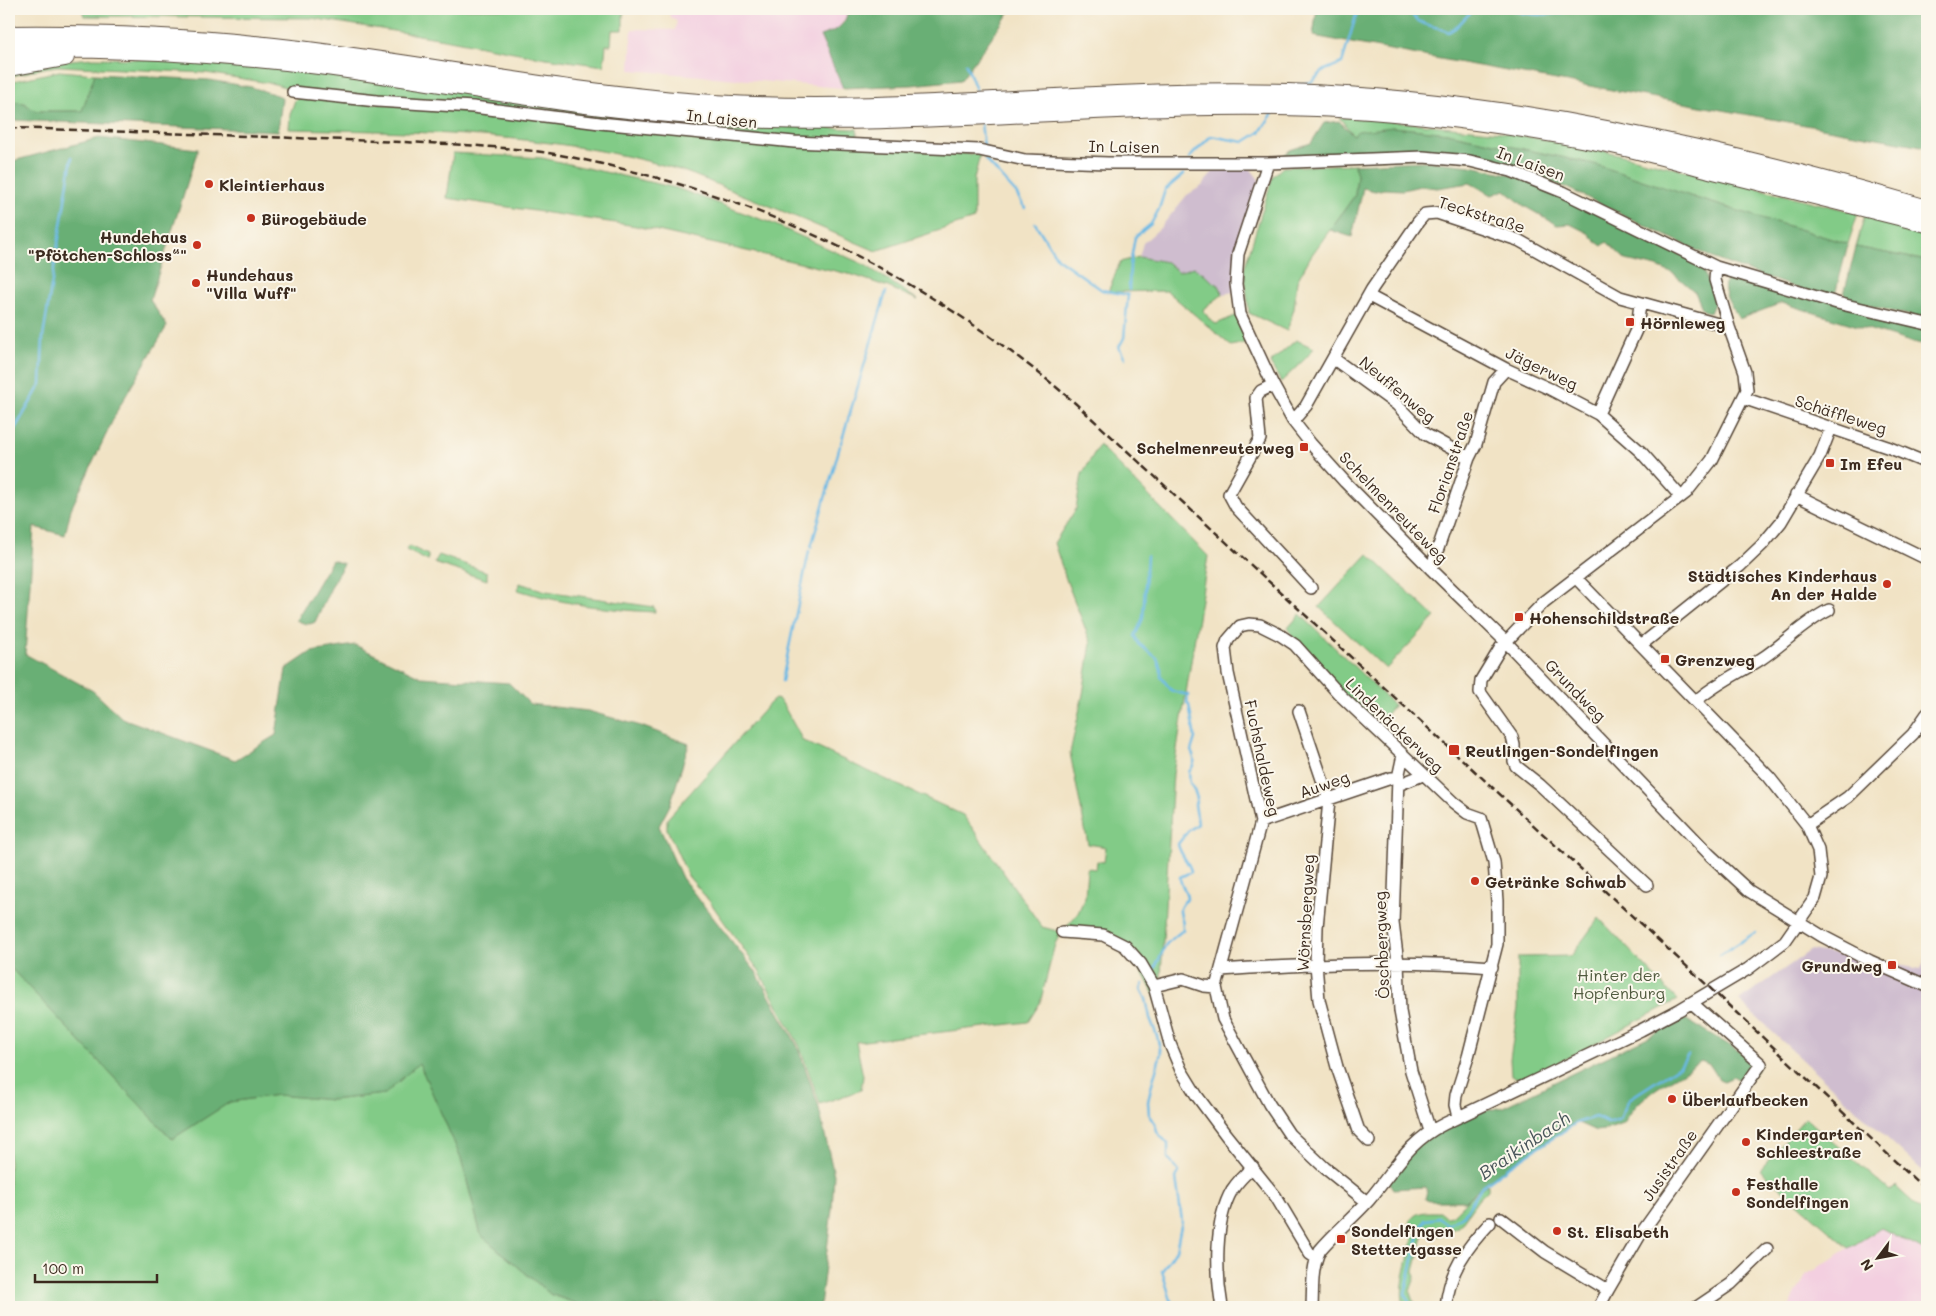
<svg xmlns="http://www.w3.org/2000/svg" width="1936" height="1316" viewBox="0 0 1936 1316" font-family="Mali,sans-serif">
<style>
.built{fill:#f3cfe0}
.industrial{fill:#cfbdcf}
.green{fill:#82cb87;stroke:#5e7a52}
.forest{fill:#69af74;stroke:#526c49}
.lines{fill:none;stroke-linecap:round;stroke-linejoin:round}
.stream{stroke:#6bb9e5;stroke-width:2.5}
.minor-casing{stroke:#564637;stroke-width:14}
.highway-casing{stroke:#564637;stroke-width:20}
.minor{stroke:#fff;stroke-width:11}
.highway{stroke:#fff;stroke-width:18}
.rail{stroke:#3b2a1e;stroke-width:2.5;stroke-dasharray:8 4;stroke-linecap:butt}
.poi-dot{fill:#c8321e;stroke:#fbf7ec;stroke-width:2}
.labels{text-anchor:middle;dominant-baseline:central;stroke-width:4;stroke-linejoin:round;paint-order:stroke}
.street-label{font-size:16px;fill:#3b2a1e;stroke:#fbf7ec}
.poi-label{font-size:16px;font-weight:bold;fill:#3b2a1e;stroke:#fbf7ec;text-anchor:start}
.park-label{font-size:16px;fill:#505a3e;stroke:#fbf7ec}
.water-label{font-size:18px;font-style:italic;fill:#49555a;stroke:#fbf7ec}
</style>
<rect width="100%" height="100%" fill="#fbf7ec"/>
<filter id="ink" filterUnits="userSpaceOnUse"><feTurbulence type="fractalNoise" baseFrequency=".02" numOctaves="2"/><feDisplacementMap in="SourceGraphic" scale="10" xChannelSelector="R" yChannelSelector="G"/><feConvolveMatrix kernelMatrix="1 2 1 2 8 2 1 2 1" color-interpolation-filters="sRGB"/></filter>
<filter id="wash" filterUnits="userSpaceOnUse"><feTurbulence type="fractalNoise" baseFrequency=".0096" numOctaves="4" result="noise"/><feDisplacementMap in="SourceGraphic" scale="20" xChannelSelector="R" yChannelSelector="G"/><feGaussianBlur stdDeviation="1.12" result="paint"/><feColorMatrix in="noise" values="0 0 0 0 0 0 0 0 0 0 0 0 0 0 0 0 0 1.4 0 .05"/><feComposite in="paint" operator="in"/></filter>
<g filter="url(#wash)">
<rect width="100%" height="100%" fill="#f1e3c5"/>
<path class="built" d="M 669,9 L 848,9 L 847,16 L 836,31 L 820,36 L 843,88 L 630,70 L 632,29 L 675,30 L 677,20 L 670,17 Z
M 1881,1228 L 1927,1252 L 1927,1307 L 1789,1307 L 1806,1275 Z"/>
<path class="industrial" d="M 1250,168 L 1260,181 L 1234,292 L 1223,294 L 1219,286 L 1178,272 L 1167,262 L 1139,257 L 1143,243 L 1160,228 L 1187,195 L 1202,186 L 1215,169 Z
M 1811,950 L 1921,969 L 1927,954 L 1927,1175 L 1739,1001 Z"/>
<path class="green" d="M 82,9 L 626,9 L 623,15 L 623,30 L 612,30 L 611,45 L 606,45 L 604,66 L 546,58 L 444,39 L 311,18 L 84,16 Z
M 93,58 L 137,59 L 296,69 L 723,124 L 857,129 L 858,140 L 793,139 L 291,89 L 275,84 L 206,73 L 58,66 L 44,68 L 9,77 L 9,71 L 60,61 Z
M 59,71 L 95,74 L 82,111 L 35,111 L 24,103 L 9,101 L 9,82 Z
M 300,97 L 980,155 L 974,179 L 974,219 L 876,251 C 829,231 781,210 733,191 C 715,184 698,176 680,170 C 553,132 420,132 289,129 L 290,114 L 295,100 Z
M 1339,117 L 1362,118 L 1501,132 L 1597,149 L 1858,213 L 1848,244 L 1702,200 L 1594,164 L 1447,133 L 1393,127 L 1353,135 Z
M 453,153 L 542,158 L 676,188 L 771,223 L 865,265 L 918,300 L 888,287 L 853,275 L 636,226 L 447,198 Z
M 1354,164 L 1357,175 L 1355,195 L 1311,256 L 1297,281 L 1294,309 L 1287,331 L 1249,313 L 1244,269 L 1273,176 L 1283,167 Z
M 1865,214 L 1927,232 L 1927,261 L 1856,247 Z
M 1139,257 L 1167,262 L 1178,272 L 1194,267 L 1219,286 L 1223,294 L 1203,310 L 1210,320 L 1216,324 L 1240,314 L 1249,342 L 1231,346 L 1167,291 L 1108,292 L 1120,262 Z
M 1296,340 L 1314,348 L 1306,358 L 1281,382 L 1270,363 Z
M 1099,445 L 1208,556 L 1173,774 L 1159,1008 C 1151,984 1132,951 1109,940 C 1096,934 1077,934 1062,932 L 1078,913 L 1085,897 L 1087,868 L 1096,869 L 1097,861 L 1104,862 L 1106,847 L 1088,844 L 1070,753 L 1083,694 L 1091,643 L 1067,582 L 1054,543 L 1076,509 L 1082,474 Z
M 409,546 L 428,555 L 428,561 L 406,550 Z
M 1368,554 L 1435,617 L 1386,669 L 1319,607 Z
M 439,555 L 487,572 L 487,580 L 434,563 Z
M 519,583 L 546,591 L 654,607 L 655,612 C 609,610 562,604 518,590 Z
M 1300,614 L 1394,705 L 1375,728 L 1297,644 L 1288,628 Z
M 775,699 L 779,700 L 782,703 L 803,741 L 963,815 L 1042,927 L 1061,932 L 1055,944 L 1040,1003 L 1028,1022 L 856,1042 L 863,1076 L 861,1090 L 820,1104 L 799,1045 L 759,971 L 710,902 L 688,876 L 667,829 L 667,819 L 770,703 Z
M 1599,918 L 1677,1000 L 1524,1081 L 1511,1075 L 1510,1059 L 1518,1008 L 1518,957 L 1571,956 Z
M 9,966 L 172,1139 L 230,1102 L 277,1095 L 331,1100 L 385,1094 L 419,1063 L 461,1158 L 481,1235 L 550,1294 L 586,1307 L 9,1307 Z
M 1805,1118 L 1890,1191 L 1895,1186 L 1927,1215 L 1927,1252 L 1881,1228 L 1849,1248 L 1760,1170 Z
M 1488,1184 L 1488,1190 L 1478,1200 L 1458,1228 L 1444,1231 L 1443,1234 L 1438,1236 L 1428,1231 L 1424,1233 L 1414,1271 L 1415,1278 L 1410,1290 L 1416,1307 L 1406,1307 C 1395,1295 1412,1249 1414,1233 L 1409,1228 C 1410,1210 1426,1212 1440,1212 L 1446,1217 L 1452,1216 C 1464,1205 1474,1192 1488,1184 Z"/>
<path class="forest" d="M 848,9 L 1012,9 L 961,80 L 912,85 L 843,88 L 820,36 C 835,31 846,27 848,9 Z
M 1317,9 L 1927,9 L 1927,147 L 1313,36 Z
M 95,74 L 209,80 L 251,87 L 280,96 L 282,99 L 278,131 L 9,120 L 9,101 L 24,103 L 35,111 L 82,111 Z
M 1339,121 L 1353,135 L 1358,131 L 1393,127 L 1447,133 L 1594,164 L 1702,200 L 1848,244 L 1836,291 C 1830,298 1825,296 1816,295 L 1717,260 L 1565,187 L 1470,159 L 1282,157 L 1290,150 L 1311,143 L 1324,123 Z
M 99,138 L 198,149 L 150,300 L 167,326 L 118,409 L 71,509 L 65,535 L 34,527 L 25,654 L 93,691 L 122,718 L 235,760 L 276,735 L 286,669 L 311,652 L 355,645 L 421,677 L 509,683 L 530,704 L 588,711 L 641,726 L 689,744 L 670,805 L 659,826 L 682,878 L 756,972 L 797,1045 L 818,1104 L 834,1175 L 832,1209 L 820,1307 L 586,1307 L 550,1294 L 481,1235 L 461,1158 L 419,1063 L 385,1094 L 331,1100 L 277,1095 L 230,1102 L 172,1139 L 9,966 L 9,175 L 13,161 Z
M 1426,161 L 1471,166 L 1509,174 L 1563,194 L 1700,264 L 1716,299 L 1710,313 L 1703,310 L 1695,292 L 1674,274 L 1657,267 L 1626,260 L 1607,242 L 1602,246 L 1595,241 L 1588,233 L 1570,224 L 1557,225 L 1524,206 L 1505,190 L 1492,195 L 1470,183 L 1437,188 L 1420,186 L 1403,190 L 1384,189 L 1375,191 L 1363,188 L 1352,237 L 1330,230 L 1355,195 L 1357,175 L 1354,164 Z
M 1856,247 L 1927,261 L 1927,320 L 1848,300 L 1844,294 Z
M 1735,276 L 1927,326 L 1927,347 L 1782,303 L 1739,319 C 1733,308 1720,293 1726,280 Z
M 332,560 L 344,564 L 336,577 L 315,622 C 308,626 303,623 296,620 Z
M 1685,1019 L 1761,1064 L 1746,1085 L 1733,1077 L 1724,1081 L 1719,1079 L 1710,1065 L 1701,1061 C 1674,1080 1639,1092 1624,1124 L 1605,1130 L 1596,1131 L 1576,1122 L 1506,1168 L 1481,1186 L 1466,1201 L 1429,1201 L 1425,1199 L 1427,1191 L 1426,1187 L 1393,1189 L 1386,1178 L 1401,1158 L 1458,1117 L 1503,1107 Z"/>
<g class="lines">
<path class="stream" d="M 1405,9 C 1411,12 1412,16 1417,20 C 1427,27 1438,26 1448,32 C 1462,26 1463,16 1476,9
M 1510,9 C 1529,17 1555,16 1575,9
M 966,64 L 978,95
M 1297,85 L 1311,82 L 1325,70 L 1342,63 L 1358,9
M 981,123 L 984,147
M 1189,158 L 1211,136 L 1244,142 L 1260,132 L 1273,113
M 985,159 L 1016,193 L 1025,208
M 1035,223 L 1057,258 L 1102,290 L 1128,295 L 1124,338 L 1119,347 L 1125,358
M 1129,290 L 1130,265 L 1135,237 L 1151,224 L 1159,209 L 1165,190 L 1184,174
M 9,439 L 41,384 L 43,337 L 72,157
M 841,443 L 886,292
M 811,547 L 840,446
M 1147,556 L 1143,618 L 1135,636 L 1139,644 L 1157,658 L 1161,669 L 1161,677 L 1172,691 L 1188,695 L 1187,703 L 1189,705 L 1195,738 L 1191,751 C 1196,760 1195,764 1189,772 L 1190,783 L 1194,790 L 1197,798 L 1195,804 L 1198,824 L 1188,831 L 1178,844 C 1180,856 1190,862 1191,872 L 1180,877 C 1180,886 1187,890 1187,899 C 1173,912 1184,913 1183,930 L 1167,943 L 1152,974
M 782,681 L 809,551
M 1927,761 L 1927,775
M 1927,808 L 1927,814
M 1720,955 L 1756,932
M 1143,984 L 1141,989 L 1146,999 L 1150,1018 L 1157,1036 L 1161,1053 L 1151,1087 L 1148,1102 L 1149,1114 L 1155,1123 L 1157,1132 L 1168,1144 L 1168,1158 L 1179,1172 L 1176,1178 L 1182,1221 L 1176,1250 L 1162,1271 L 1173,1307
M 1413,1307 L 1405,1294 L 1420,1230 L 1425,1220 L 1439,1218 L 1448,1225 L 1464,1215 L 1481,1187 L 1507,1168 L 1576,1123 L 1595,1117 L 1608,1123 L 1620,1119 L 1629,1099 L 1680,1066 L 1688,1055"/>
</g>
</g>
<g filter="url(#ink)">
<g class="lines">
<defs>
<path id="minor" d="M 293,92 L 377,101 L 473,107 L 600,123 L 794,142 L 979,150 L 1025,160 L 1108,163 L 1268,163 L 1423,157 L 1470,161 L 1511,171 L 1563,192 L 1716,267 L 1837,303 L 1927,324
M 1268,163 L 1238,254 L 1236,284 L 1240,314 L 1273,385 L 1293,421 L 1311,444 L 1345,482 L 1431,569 L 1505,641 L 1710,855 L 1749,891 L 1822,936 L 1870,961 L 1927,986
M 1369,296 L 1506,369 L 1550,389 L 1598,414 L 1641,452 L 1681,497
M 1334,359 L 1396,404 L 1425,434 L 1469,458
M 1273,385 L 1261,391 L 1256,398 L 1260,439 L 1229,494 L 1236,507 L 1311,588
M 1743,398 L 1890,448 L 1927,463
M 1598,414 L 1637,328 L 1640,304
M 1293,421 L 1306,406 L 1372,289 L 1418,222 L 1425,214 L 1437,213 L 1518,240 L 1620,297 L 1729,327
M 1796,495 L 1927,559
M 1431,569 L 1469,458 L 1476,444 L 1494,382 L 1506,369
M 1641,645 L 1740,566 L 1762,545 L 1781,522 L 1820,456 L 1831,428
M 1696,701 C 1715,684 1739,673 1761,659 C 1784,644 1804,622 1829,610
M 1299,711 L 1329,800 L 1317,927 L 1316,964 L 1319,1000 L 1337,1067 L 1359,1131 L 1369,1141
M 1403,755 L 1398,778 L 1393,923 L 1398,963 L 1400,1011 L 1411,1071 L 1430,1131
M 1398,785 L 1423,775
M 1261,822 L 1391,778 L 1398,778
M 1807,825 L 1848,797 L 1913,734 L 1927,714
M 1647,885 L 1540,785 L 1516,766 L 1514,761 L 1514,745 L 1512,737 L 1480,692 L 1481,680 L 1501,647 L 1544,602 L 1686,493 L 1712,460 L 1747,390 L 1745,372 L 1729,327 L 1715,280 L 1716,267
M 1062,932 L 1103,935 L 1125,946 L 1141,964 L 1154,986 L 1170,1044 L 1181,1070 L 1197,1096 L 1226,1135 L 1276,1197 L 1310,1254 L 1316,1258
M 1221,970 C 1312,964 1402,960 1492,967
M 1154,986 L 1183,979 L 1204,986 L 1216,987
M 1367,1202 L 1325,1168 L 1289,1134 L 1269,1104 L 1223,1019 L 1216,987 L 1261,822 L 1228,673 L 1225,648 L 1228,640 L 1240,626 L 1249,624 L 1260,625 L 1280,635 L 1295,645 L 1340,695 L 1454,803 L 1467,813 L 1481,818 L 1494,862 L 1497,901 L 1497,944 L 1468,1057 L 1456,1095 L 1455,1105 L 1458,1117
M 1501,1218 L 1545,1252 L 1608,1290
M 1222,1307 C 1216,1273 1214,1221 1232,1190 C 1238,1181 1245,1174 1253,1167
M 1312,1307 C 1313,1288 1311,1268 1320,1250 C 1335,1232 1353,1218 1369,1200 C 1394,1171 1407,1142 1444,1124 L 1641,1030 L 1679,1010 L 1748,969 L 1785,941 L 1815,898 L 1821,877 L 1818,850 L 1807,825 L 1769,777 L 1576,578
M 1446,1307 C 1449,1271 1466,1248 1490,1223
M 1599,1307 L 1608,1290 L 1640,1235 L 1761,1064 L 1692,1003
M 1697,1307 L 1731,1284 L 1767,1249"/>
<path id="highway" d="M 9,35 C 106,34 203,38 300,50 C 438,67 575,95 714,104 C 906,116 1097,87 1288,93 C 1506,100 1718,148 1927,209
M 9,48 C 113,47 216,52 319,65 C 454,83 588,110 724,117 C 922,129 1119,99 1317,107 C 1411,111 1505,123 1597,141 C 1635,148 1673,159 1710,169 C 1783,187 1855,205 1927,223
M 9,67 L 65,57"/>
</defs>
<use href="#minor" class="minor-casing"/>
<use href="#highway" class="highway-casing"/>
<use href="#minor" class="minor"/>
<use href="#highway" class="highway"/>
<path class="rail" d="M 9,128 C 113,131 217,135 321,139 C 394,142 469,143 542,152 C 581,158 620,168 658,178 C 814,222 952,297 1075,403 L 1694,973 L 1927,1191"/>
</g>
</g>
<g class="poi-dot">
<circle cx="209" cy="184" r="5"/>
<circle cx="251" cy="218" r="5"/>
<circle cx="197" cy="245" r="5"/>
<circle cx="196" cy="283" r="5"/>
<rect x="1625" y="317" width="10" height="10" rx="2.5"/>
<rect x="1299" y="442" width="10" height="10" rx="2.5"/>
<rect x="1825" y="458" width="10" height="10" rx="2.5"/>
<circle cx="1887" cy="584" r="5"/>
<rect x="1514" y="612" width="10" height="10" rx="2.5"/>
<rect x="1660" y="654" width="10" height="10" rx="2.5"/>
<rect x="1448" y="744" width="12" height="12" rx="2.5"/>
<circle cx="1475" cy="881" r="5"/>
<rect x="1887" y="960" width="10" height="10" rx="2.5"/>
<circle cx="1672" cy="1099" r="5"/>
<circle cx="1746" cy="1142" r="5"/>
<circle cx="1736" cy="1192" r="5"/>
<circle cx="1557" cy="1231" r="5"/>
<rect x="1336" y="1234" width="10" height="10" rx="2.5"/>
</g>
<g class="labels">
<g class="street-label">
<text transform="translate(722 118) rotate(6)">In Laisen</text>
<text transform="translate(1124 146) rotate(1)">In Laisen</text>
<text transform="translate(1531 163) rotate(20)">In Laisen</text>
<text transform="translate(1482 214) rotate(17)">Teckstraße</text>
<text transform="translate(1542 368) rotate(26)">Jägerweg</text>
<text transform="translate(1398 389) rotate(40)">Neuffenweg</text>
<text transform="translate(1841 414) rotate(18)">Schäffleweg</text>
<text transform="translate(1450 462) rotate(-71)">Florianstraße</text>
<text transform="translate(1394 507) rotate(46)">Schelmenreuteweg</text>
<text transform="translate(1576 690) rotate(46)">Grundweg</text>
<text transform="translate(1395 725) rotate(44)">Lindenäckerweg</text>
<text transform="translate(1263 758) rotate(78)">Fuchshaldeweg</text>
<text transform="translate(1324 784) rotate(-19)">Auweg</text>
<text transform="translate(1305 913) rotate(-87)">Wörnsbergweg</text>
<text transform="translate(1381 945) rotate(-92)">Öschbergweg</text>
<text transform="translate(1669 1165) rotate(-55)">Jusistraße</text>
</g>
<g class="poi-label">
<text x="219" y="184">Kleintierhaus</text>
<text x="261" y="218">Bürogebäude</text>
<text x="187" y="236" text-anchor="end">Hundehaus<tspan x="187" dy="18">"Pfötchen-Schloss“"</tspan></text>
<text x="206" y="274">Hundehaus<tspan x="206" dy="18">"Villa Wuff"</tspan></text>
<text x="1640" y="322">Hörnleweg</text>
<text x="1294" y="447" text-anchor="end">Schelmenreuterweg</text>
<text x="1840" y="463">Im Efeu</text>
<text x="1877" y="575" text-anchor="end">Städtisches Kinderhaus<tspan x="1877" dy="18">An der Halde</tspan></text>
<text x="1529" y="617">Hohenschildstraße</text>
<text x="1675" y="659">Grenzweg</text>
<text x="1465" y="750">Reutlingen-Sondelfingen</text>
<text x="1485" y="881">Getränke Schwab</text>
<text x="1882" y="965" text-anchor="end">Grundweg</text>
<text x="1682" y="1099">Überlaufbecken</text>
<text x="1756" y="1133">Kindergarten<tspan x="1756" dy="18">Schleestraße</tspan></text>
<text x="1746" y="1183">Festhalle<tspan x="1746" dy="18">Sondelfingen</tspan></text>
<text x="1351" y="1230">Sondelfingen<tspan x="1351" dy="18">Stettertgasse</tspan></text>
<text x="1567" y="1231">St. Elisabeth</text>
</g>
<g class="park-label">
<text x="1619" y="974">Hinter der<tspan x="1619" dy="18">Hopfenburg</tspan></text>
</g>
<g class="water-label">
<text transform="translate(1524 1145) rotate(-34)">Braikinbach</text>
</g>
</g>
<rect width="1936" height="1316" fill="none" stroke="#fbf7ec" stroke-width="30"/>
<g transform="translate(1878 1258) rotate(238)" stroke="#fbf7ec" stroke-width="4" paint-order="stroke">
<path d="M0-4L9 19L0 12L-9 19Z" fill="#3b2a1e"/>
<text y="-8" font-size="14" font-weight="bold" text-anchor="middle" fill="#3b2a1e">N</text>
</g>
<path d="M35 1274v8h122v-8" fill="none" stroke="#3b2a1e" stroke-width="2.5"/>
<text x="42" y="1274" font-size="15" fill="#3b2a1e" stroke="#fbf7ec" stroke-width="4" paint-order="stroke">100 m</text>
</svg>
